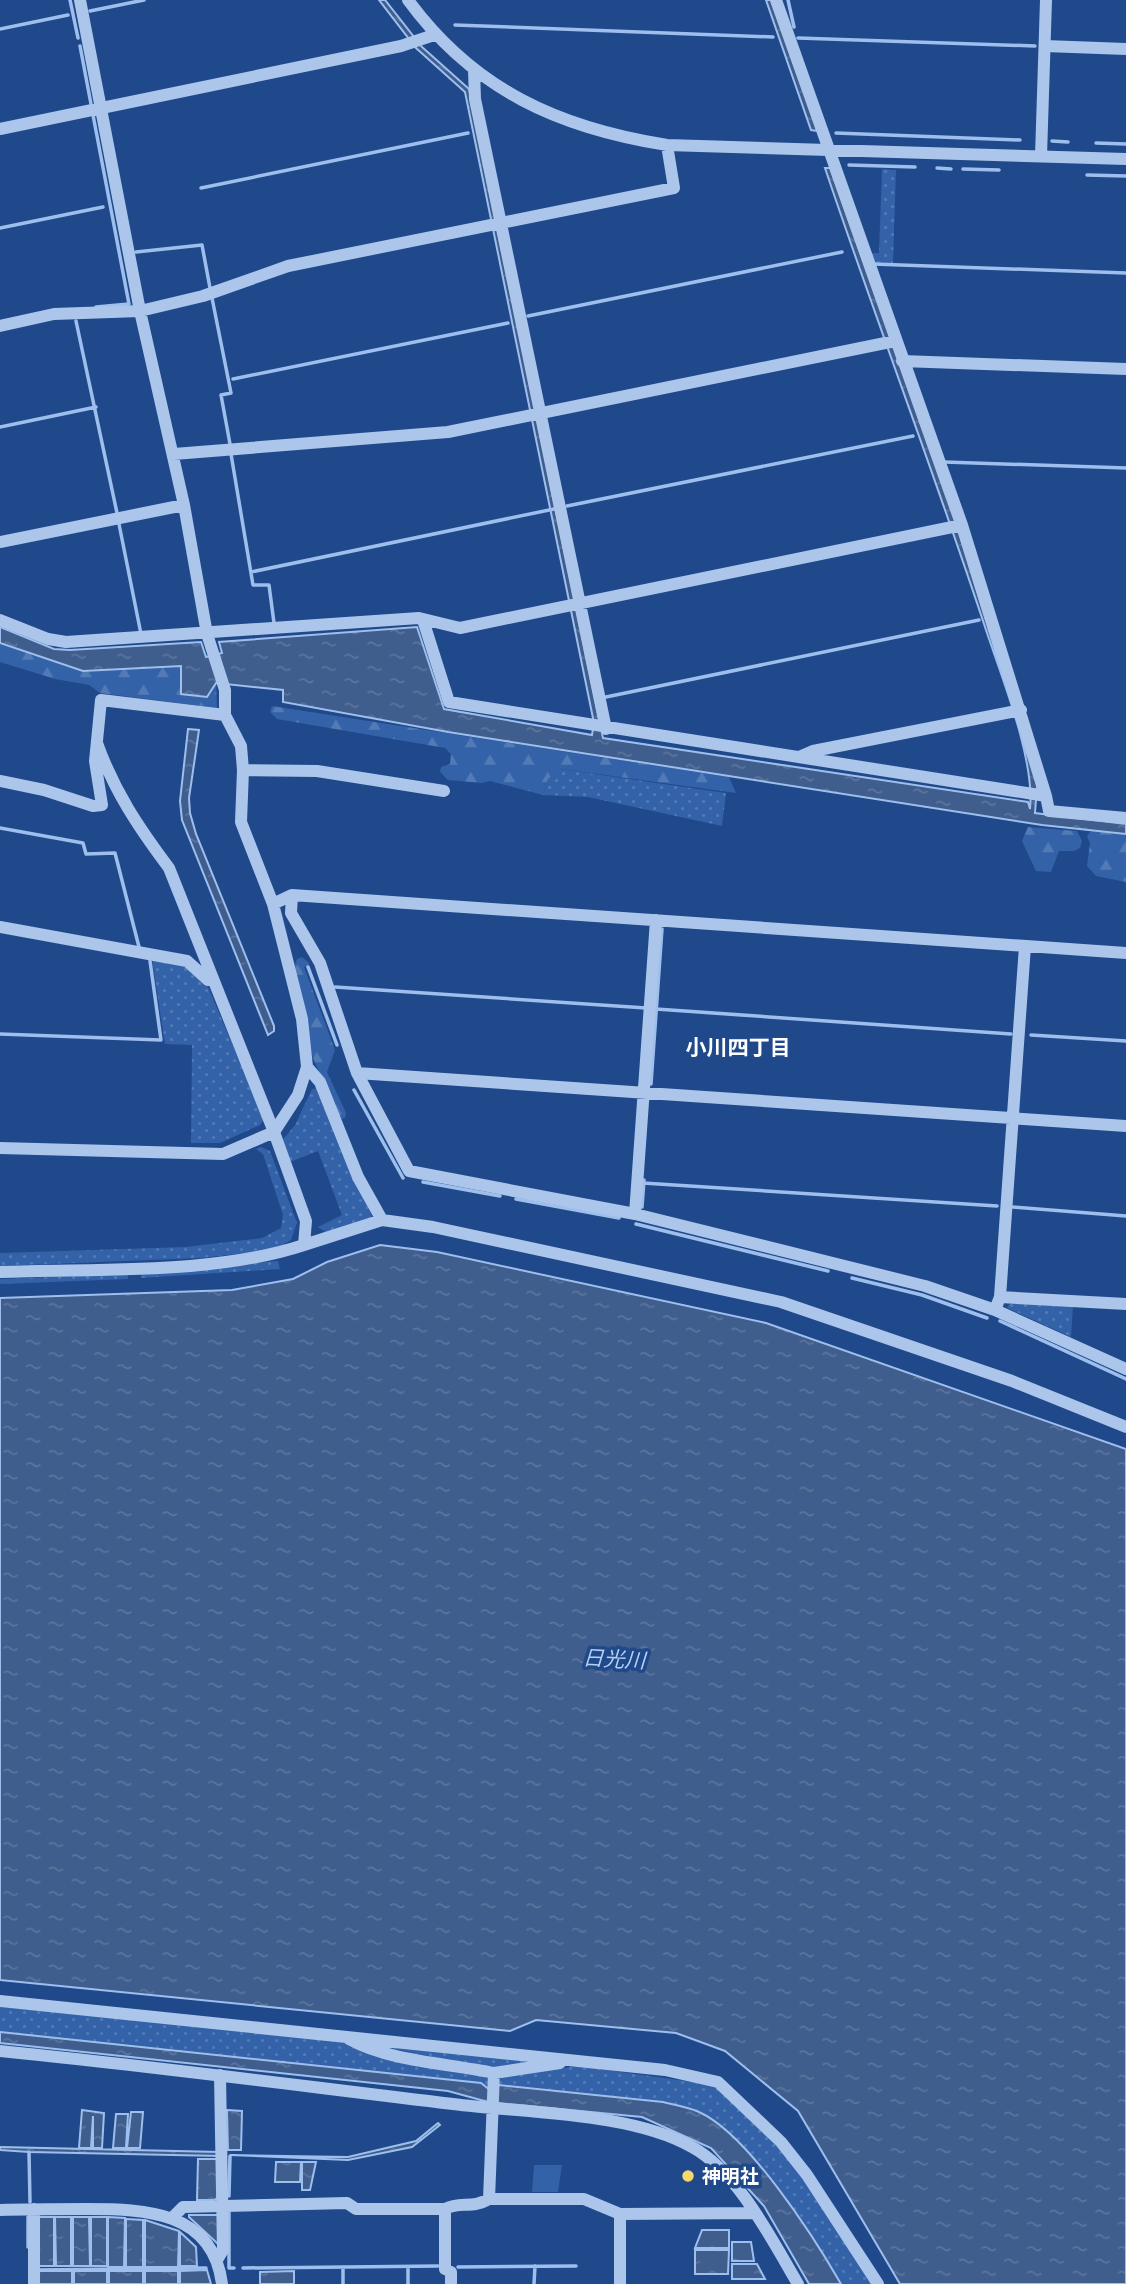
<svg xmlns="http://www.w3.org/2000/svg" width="1126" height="2284" viewBox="0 0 1126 2284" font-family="'Archivo Narrow','Noto Sans JP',sans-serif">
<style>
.grass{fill:url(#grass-dots)}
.forest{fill:url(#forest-firs)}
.green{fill:#3362a8}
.water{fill:url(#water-ripples);stroke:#9ebfed;stroke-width:2}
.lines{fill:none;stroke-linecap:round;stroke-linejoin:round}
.stream{stroke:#9ebfed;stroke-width:3.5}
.minor{stroke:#abc5eb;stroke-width:12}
.poi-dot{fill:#fad76b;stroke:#1f498a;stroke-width:2.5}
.labels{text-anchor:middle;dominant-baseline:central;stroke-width:7;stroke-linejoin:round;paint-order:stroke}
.poi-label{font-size:19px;font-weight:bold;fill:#fff;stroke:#1f498a;text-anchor:start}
.neighbourhood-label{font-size:21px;font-weight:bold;fill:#fff;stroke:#1f498a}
.water-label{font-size:21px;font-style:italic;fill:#b7cff3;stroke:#1f498a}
</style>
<defs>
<pattern id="grass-dots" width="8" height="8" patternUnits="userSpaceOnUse" patternTransform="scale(1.75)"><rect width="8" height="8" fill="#3362a8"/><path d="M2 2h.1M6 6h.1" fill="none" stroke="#527ab5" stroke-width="1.8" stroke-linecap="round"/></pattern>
<pattern id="forest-firs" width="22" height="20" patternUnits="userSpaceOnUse" patternTransform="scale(1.75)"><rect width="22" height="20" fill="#3362a8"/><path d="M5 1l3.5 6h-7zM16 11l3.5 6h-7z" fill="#527ab5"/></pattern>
<pattern id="water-ripples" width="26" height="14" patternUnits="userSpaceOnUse" patternTransform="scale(1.75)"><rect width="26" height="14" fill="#3f5d8d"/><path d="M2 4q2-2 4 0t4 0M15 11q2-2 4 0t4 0" fill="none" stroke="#5c759e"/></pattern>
</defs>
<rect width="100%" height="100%" fill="#1f498a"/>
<path class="grass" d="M 882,169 L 896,170 L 893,263 L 872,263 L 869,253 L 879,253 Z
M 560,769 L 726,793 L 722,826 L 588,797 L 543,795 L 548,779 Z
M 152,959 L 182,964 L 208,987 L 264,1119 L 260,1125 L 220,1143 L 191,1143 L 192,1045 L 165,1044 Z
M 319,1088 L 372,1217 L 369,1222 L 326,1232 L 318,1227 L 342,1215 L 318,1151 L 290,1162 L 282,1141 L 295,1125 L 312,1089 Z
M 261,1147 L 270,1151 L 297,1223 L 291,1240 L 274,1250 L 200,1258 L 0,1266 L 0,1253 L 185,1247 L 262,1238 L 281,1228 L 283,1215 L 263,1154 L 256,1149 Z
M 278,1261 L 280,1269 L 141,1278 L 141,1273 Z
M 128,1274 L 128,1279 L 0,1284 L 0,1279 Z
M 1010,1303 L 1073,1306 L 1071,1337 L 1007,1308 Z
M 0,2007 L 342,2040 L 488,2078 L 490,2090 L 481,2083 L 0,2032 Z
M 357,2041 L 553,2061 L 488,2069 Z
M 577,2066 L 715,2085 L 777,2146 L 804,2180 L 873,2284 L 841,2284 L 787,2200 L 756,2162 L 701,2113 L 663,2102 L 499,2085 L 501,2077 Z"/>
<path class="forest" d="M 0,643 L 83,671 L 181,666 L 193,695 L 207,697 L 216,683 L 217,708 L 100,693 L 89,685 L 55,679 L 0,662 Z
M 272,706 L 729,777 L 736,793 L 561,769 L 548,779 L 543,795 L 490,781 L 482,783 L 448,780 L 440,772 L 441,767 L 450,764 L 451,754 L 445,748 L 277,719 L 270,712 Z
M 1028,827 L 1077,831 L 1082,841 L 1080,848 L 1074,851 L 1059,851 L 1051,872 L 1036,871 L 1022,841 Z
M 1091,831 L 1126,834 L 1126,882 L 1096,876 L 1087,866 L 1090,843 L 1087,836 Z
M 302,957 L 310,964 L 304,967 L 335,1050 L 327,1072 L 346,1113 L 345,1118 L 341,1119 L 312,1056 L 294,967 L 297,959 Z"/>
<path class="green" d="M 534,2165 L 562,2165 L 558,2192 L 532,2192 Z"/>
<path class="water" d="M 379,0 L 385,0 L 422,47 L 469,89 L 603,738 L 1028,802 L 1030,809 C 1035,759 1002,678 986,630 C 935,475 877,323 825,168 L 830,168 L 958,530 L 1037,786 L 1035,813 L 1126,824 L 1126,834 L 1042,825 L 448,732 L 283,702 L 283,690 L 216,683 L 207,697 L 181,694 L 181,666 L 83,671 L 0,643 L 0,627 L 54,649 L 70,650 L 201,642 L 206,657 L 222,653 L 219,642 L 417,627 L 444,709 L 592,735 L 594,723 L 465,92 L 416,48 Z
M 766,0 L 773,0 L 818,131 L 811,130 Z
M 188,729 L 199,730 L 189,798 L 190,813 L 196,834 L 274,1026 L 274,1031 L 268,1035 L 182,820 L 180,801 Z
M 380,1245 L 437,1252 L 766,1323 L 1126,1449 L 1126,2284 L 900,2284 L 798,2111 L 725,2051 L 676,2033 L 536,2020 L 510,2031 L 0,1980 L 0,1298 L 232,1290 L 293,1279 L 327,1262 Z
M 0,2032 L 481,2083 L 490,2090 L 499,2085 L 663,2102 C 675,2105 688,2107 699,2112 C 748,2134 814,2237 841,2284 L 809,2284 L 764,2206 L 711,2148 L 642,2117 L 488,2102 L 448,2091 L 0,2043 Z
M 82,2110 L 104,2113 L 102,2148 L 93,2148 L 93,2116 L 91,2148 L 79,2148 Z
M 227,2110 L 242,2111 L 241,2150 L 228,2150 Z
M 131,2112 L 143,2112 L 140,2148 L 127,2148 Z
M 116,2114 L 128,2114 L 126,2148 L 113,2148 Z
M 438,2123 L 440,2125 L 412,2147 L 348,2160 L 230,2155 L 348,2157 L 416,2141 Z
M 0,2147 L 220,2152 L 220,2156 L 29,2152 L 0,2150 Z
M 198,2159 L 218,2159 L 218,2197 L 215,2200 L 197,2200 Z
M 276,2162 L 301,2162 L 300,2182 L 275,2182 Z
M 302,2162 L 316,2162 L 310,2190 L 302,2190 Z
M 189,2215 L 218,2215 L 218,2244 L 189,2217 Z
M 37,2217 L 54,2217 L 54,2266 L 37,2266 Z
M 55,2217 L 71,2217 L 71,2266 L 56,2266 Z
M 73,2217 L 89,2217 L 90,2266 L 73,2266 Z
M 91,2217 L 107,2217 L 107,2266 L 91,2266 Z
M 108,2217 L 125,2218 L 124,2267 L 108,2267 Z
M 126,2219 L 143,2220 L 143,2267 L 126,2267 Z
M 145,2220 L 179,2231 L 178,2267 L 145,2267 Z
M 702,2230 L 729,2230 L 729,2248 L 695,2248 Z
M 180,2232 L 196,2247 L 197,2266 L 180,2266 Z
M 732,2242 L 751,2242 L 754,2261 L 732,2261 Z
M 695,2250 L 729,2250 L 728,2274 L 695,2274 Z
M 732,2264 L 757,2264 L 765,2279 L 732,2279 Z
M 207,2270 L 211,2284 L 180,2284 L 180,2271 Z
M 37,2271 L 72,2271 L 72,2284 L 37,2284 Z
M 74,2271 L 107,2271 L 107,2284 L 74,2284 Z
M 109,2271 L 143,2271 L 143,2284 L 109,2284 Z
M 145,2271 L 178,2271 L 178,2284 L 145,2284 Z
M 294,2271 L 294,2284 L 260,2284 L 260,2272 Z"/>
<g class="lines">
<path class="stream" d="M 70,0 L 78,38
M 788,0 L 794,27
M 90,11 L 144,0
M 455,25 L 773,37
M 0,29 L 68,15
M 798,38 L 1035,46
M 80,46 L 91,104
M 93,115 L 129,304 L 96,307
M 836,133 L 1020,140
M 1052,141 L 1068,142
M 1096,143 L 1126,144
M 849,165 L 915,167
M 937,168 L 951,169
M 963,169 L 999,170
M 1087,175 L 1126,176
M 201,188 L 468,133
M 0,228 L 103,207
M 136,252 L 202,245 L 210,288
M 873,264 L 1126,273
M 212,298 L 231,393 L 221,395 L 230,444
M 528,316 L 842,252
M 76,321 L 117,513
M 233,379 L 508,323
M 0,427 L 96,407
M 231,454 L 253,585 L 269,585 L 274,623
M 944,462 L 1126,468
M 567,506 L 913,436
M 119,524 L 141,634
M 251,572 L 554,509
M 606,697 L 979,620
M 0,828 L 83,843 L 86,854 L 115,853 L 139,947
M 308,967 L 337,1045
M 335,987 L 646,1008
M 656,1009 L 1011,1034
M 0,1034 L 161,1040 L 150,961
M 1031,1035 L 1126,1041
M 651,1084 L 662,929
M 354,1090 L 403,1178
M 423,1182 L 500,1196
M 643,1183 L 997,1206
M 516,1199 L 619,1218
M 642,1207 L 644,1180
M 1013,1207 L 1126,1216
M 636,1224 L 828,1271
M 852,1278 L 922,1295 L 987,1318
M 1000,1321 L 1126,1379
M 29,2152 L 30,2202
M 229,2196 L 230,2156
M 229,2210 L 229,2268 L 234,2268
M 28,2217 L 28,2247
M 458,2267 L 576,2266
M 243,2268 L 438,2266
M 37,2270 L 206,2268
M 343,2284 L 343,2267
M 408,2284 L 408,2267
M 534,2284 L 535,2266"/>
<path class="minor" d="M 408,0 C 474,90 559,128 667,145 L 1126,159
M 1045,46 L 1126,49
M 474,70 L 475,99 L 606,729
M 0,129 L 401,46 L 434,35
M 1041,156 L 1046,0
M 0,326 L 54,314 L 140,311 L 203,296 L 288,266 L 674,188 L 667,145
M 902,361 L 1126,369
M 174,454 L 448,432 L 895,341
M 0,542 L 184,505
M 0,620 L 48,639 L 66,642 L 419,618 L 460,628 L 962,525
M 423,620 L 449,702 L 1046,796 L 962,525 L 776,0
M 799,757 L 813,751 L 1021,710
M 243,770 L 317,771 L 444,791
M 0,781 L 44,790 L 93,806 L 102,805 L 95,761 L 101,700 L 225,715
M 1046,796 L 1049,811 L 1126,818
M 292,895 L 291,913 L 320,963 L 357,1073 L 409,1171 L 635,1214 L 925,1286 L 995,1310 L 1126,1369
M 273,904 L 292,895 L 1126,953
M 0,927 L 187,961 L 208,980
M 307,1067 L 320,1082 L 358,1177 L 382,1220 L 433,1227 L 781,1302 L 1012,1381 L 1126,1427
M 357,1073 L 1126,1126
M 0,1148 L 223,1154 L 274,1132 L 298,1095 L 307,1067 L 302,1019 L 273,904 L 241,822 L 243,770 L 241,746 L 225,715 L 225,690 L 207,634 L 184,505 L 140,311 L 80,0
M 635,1214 L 656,920
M 304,1245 L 382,1220
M 0,1272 C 96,1268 213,1275 304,1245 L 306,1221 L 274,1132 L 169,868 C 139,828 114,791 97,743
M 1000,1297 L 1126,1304
M 995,1310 L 1000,1297 L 1025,946
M 0,2001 L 665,2070 L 718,2082 L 781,2142 L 807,2175 L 878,2284
M 349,2039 C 391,2062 447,2063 494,2073
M 0,2051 C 151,2066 302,2086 453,2104 C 524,2113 631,2112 692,2147 C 738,2172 772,2240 798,2284
M 489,2199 L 494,2073 L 560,2063
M 34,2209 L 34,2284
M 445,2209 L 445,2269 L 451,2272 L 451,2284
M 0,2210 C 29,2209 58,2209 87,2209 C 145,2209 213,2211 222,2284
M 620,2214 L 620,2284
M 173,2217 L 183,2207 L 347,2203 L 356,2209 L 445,2209 C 460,2201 472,2209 489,2199 L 584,2199 L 620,2214 L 755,2213
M 217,2260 L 223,2250 L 220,2075"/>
</g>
<circle class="poi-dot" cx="688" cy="2176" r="7"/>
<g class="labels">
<g class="poi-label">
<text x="702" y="2176">神明社</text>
</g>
<g class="neighbourhood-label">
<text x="738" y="1047">小川四丁目</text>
</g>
<g class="water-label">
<text transform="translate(614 1659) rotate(3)">日光川</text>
</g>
</g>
</svg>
